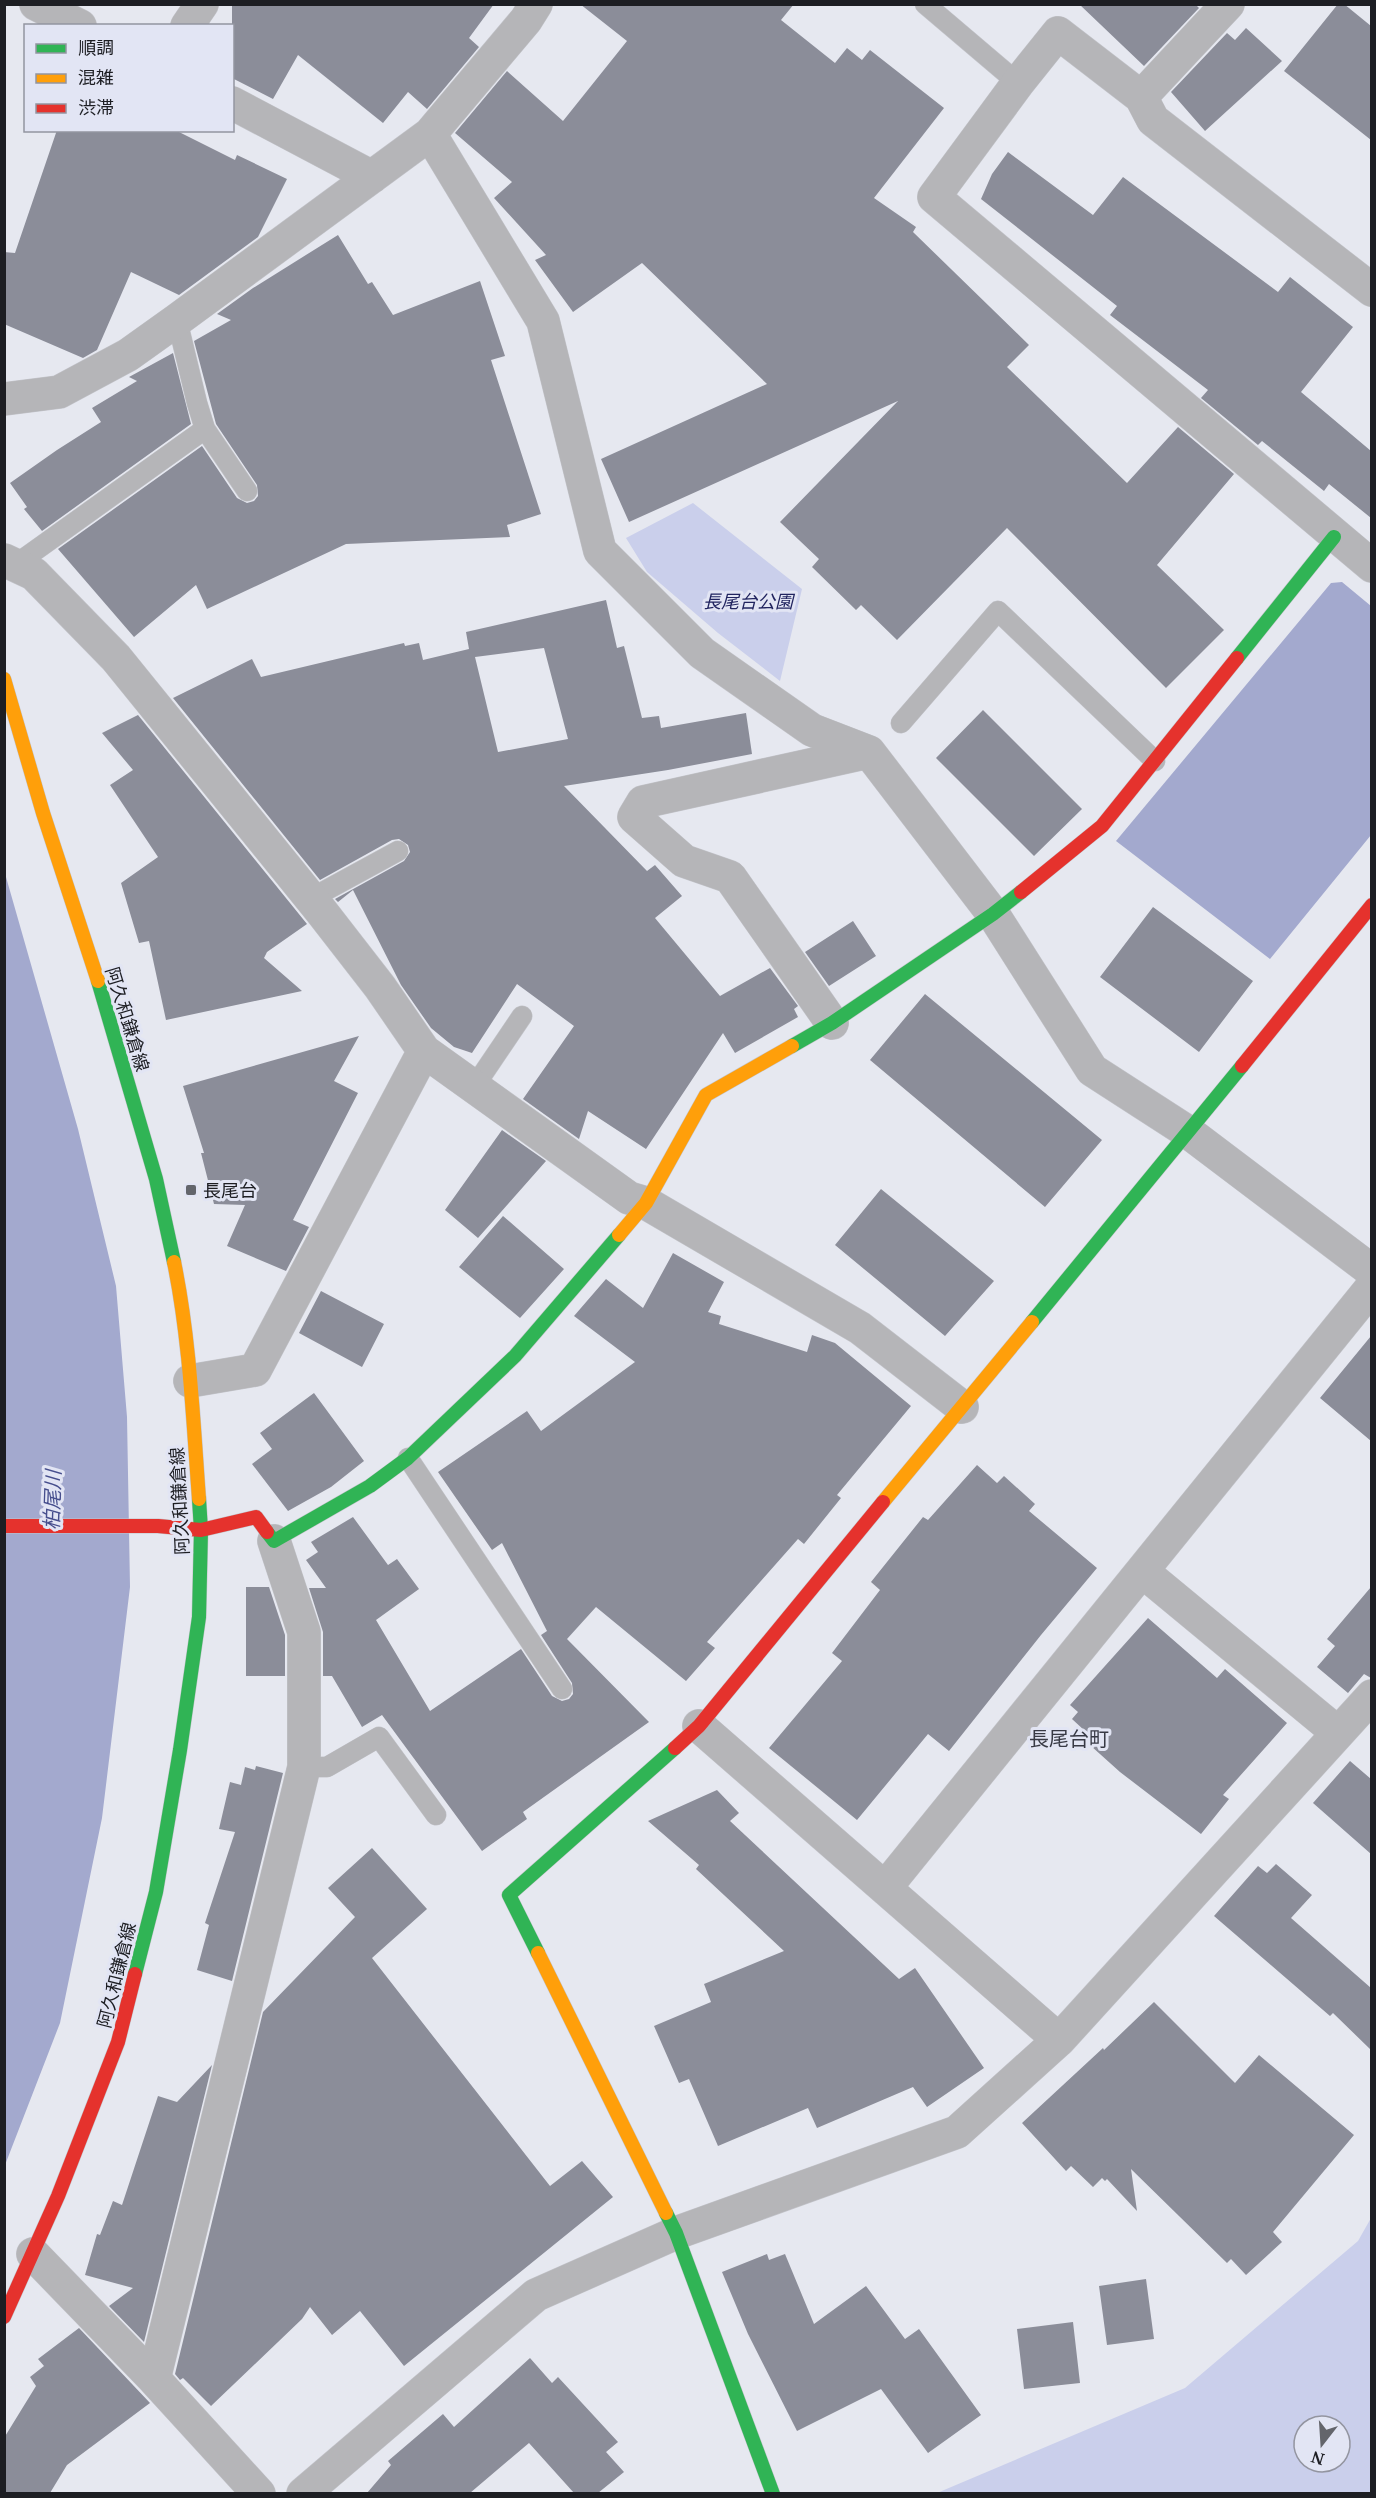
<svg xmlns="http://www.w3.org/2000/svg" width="1376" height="2498" viewBox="0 0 1376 2498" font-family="'Noto Serif','Noto Sans JP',serif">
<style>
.green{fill:#cacfeb;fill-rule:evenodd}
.water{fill:#a3a9ce}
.building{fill:#8b8d99;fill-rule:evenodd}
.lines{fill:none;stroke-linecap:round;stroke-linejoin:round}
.lane-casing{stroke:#c3c4ca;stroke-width:21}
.street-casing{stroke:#c3c4ca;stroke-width:34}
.fast-casing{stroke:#c3c4ca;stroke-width:15}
.slow-casing{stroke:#c3c4ca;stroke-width:15}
.jam-casing{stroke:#c3c4ca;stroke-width:15}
.lane{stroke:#b5b5b8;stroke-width:20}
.street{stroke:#b5b5b8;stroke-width:33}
.fast{stroke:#30b455;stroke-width:14}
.slow{stroke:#ff9f0a;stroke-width:14}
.jam{stroke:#e5322d;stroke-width:14}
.poi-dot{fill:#63656b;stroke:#e2e5f4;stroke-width:2}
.labels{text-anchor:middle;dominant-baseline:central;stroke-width:6;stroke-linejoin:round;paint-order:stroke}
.park-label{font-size:18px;font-style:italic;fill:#21245f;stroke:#e2e5f4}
.street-label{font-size:18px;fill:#1d1e23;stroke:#e2e5f4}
.poi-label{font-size:18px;fill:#1d1e23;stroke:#e2e5f4;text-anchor:start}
.water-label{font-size:20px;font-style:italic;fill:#464e8d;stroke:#e2e5f4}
.neighbourhood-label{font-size:20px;fill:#383a45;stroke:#e2e5f4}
</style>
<rect width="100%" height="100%" fill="#e6e8f0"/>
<path class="green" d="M 693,503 L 802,589 L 780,681 L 718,633 L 647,572 L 626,538 Z
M 1371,2218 L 1371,2493 L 937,2493 L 1185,2388 L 1358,2241 ZM 1304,2426 L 1340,2426 L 1340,2462 L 1304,2462 Z"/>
<path class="water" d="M 1342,582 L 1371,606 L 1371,835 L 1270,959 L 1116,841 L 1331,583 Z
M 4,870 L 78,1129 L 116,1286 L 127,1417 L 130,1587 L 102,1818 L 60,2023 L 5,2165 Z"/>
<path class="building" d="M 232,4 L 494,4 L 469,38 L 479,47 L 427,109 L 408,92 L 383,123 L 298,55 L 273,99 L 232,78 Z
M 580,4 L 794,4 L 781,20 L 835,63 L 847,48 L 862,60 L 870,50 L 944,108 L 874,198 L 916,227 L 913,232 L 1029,345 L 1007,367 L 1127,483 L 1178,427 L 1234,474 L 1157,565 L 1224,630 L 1166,688 L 1007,528 L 897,640 L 861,605 L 856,610 L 812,567 L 819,559 L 780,522 L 898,401 L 629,522 L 601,459 L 767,384 L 642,263 L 573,312 L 535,260 L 546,255 L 494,198 L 512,182 L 455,133 L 507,71 L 563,121 L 627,41 Z
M 1079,4 L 1195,4 L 1199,8 L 1144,66 Z
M 1338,4 L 1344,4 L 1371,26 L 1371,140 L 1284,71 Z
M 1246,28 L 1282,61 L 1205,131 L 1171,92 L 1227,33 L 1235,40 Z
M 57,130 L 175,130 L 235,160 L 237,155 L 287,179 L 258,237 L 179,295 L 131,272 L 97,350 L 83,358 L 4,324 L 4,252 L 15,253 Z
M 1008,152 L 1093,215 L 1123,177 L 1278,292 L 1290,277 L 1353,327 L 1301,392 L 1371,451 L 1371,518 L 1329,484 L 1324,491 L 1262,441 L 1258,445 L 1201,398 L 1208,390 L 1110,315 L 1117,306 L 981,199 L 992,174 Z
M 338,235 L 368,284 L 372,282 L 393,315 L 480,281 L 505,356 L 491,360 L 541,514 L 507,525 L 510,537 L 346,544 L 207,609 L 196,585 L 134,637 L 58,549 L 202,446 L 237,498 L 247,503 L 254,501 L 258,496 L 257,485 L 216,424 L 194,341 L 231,320 L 217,314 L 253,288 Z
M 173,353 L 191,424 L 42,531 L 24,509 L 27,507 L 10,483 L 57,450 L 101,422 L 92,408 L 137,381 L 129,377 Z
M 606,600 L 617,648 L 624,646 L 642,718 L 659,716 L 661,728 L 746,713 L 752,754 L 668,770 L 564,786 L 647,871 L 655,865 L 682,896 L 655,918 L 720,996 L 770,968 L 798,1006 L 794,1009 L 798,1017 L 735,1053 L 723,1033 L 646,1149 L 588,1111 L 579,1139 L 523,1099 L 574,1026 L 517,984 L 472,1053 L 454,1047 L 431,1028 L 401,985 L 353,890 L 338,902 L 335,899 L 404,861 L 410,852 L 408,845 L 399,839 L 392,840 L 320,880 L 173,698 L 252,659 L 261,677 L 404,643 L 405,646 L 419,643 L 423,660 L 469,649 L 466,632 ZM 544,648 L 568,739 L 498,752 L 475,657 Z
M 983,710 L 1082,809 L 1034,856 L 936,758 Z
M 138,715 L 307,924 L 267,952 L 264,958 L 302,991 L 166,1020 L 149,941 L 139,943 L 121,883 L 158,857 L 110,785 L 133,770 L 102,733 Z
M 1153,907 L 1253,981 L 1199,1052 L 1100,977 Z
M 853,921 L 876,956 L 829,986 L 805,952 Z
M 925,994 L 1102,1140 L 1045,1207 L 870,1060 Z
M 359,1036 L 334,1081 L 358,1093 L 293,1220 L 309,1227 L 286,1271 L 227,1246 L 245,1205 L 214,1204 L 201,1153 L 204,1153 L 183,1086 Z
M 502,1130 L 546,1161 L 478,1238 L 445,1210 Z
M 881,1189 L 994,1281 L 945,1336 L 835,1245 Z
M 503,1216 L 564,1269 L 520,1318 L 459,1267 Z
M 673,1253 L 724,1282 L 708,1312 L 721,1316 L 719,1324 L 807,1352 L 812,1335 L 835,1343 L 911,1406 L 837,1495 L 841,1498 L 804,1544 L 798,1539 L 707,1642 L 715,1648 L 686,1681 L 596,1607 L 567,1639 L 649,1722 L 523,1812 L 527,1819 L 482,1851 L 382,1715 L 362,1727 L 332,1676 L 323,1676 L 323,1632 L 309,1588 L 326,1588 L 306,1560 L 318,1552 L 311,1542 L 353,1517 L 388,1565 L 397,1559 L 419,1589 L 376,1620 L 430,1711 L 521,1649 L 552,1696 L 562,1701 L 569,1699 L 573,1694 L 572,1683 L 541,1635 L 547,1631 L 502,1543 L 492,1550 L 438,1472 L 527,1411 L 541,1431 L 635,1362 L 574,1316 L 606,1279 L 643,1308 Z
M 321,1291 L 384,1324 L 362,1367 L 299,1333 Z
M 1371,1336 L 1371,1441 L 1320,1398 Z
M 314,1393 L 364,1461 L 331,1487 L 288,1511 L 252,1464 L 272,1449 L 260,1433 Z
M 977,1465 L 997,1483 L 1004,1476 L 1035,1504 L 1029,1511 L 1097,1568 L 1041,1635 L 949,1751 L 928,1734 L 857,1820 L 769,1748 L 842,1661 L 832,1653 L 880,1590 L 871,1582 L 923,1517 L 928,1520 Z
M 246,1587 L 269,1587 L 285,1635 L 285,1676 L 246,1676 Z
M 1371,1587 L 1371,1678 L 1364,1674 L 1348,1693 L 1317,1667 L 1335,1646 L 1327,1639 Z
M 1148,1618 L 1217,1678 L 1225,1669 L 1287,1723 L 1223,1795 L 1229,1799 L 1201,1834 L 1120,1772 L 1081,1737 L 1085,1731 L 1072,1719 L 1078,1712 L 1070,1705 Z
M 1350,1761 L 1371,1779 L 1371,1854 L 1313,1803 Z
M 256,1766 L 283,1773 L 232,1981 L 197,1970 L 209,1925 L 205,1923 L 235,1832 L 219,1829 L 230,1782 L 241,1785 L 245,1767 L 255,1770 Z
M 717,1790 L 739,1813 L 730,1821 L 899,1979 L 915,1968 L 984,2068 L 927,2107 L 913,2087 L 817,2128 L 808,2108 L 718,2146 L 689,2079 L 679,2083 L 654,2026 L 711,2002 L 704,1984 L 784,1951 L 696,1869 L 699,1865 L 648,1821 Z
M 372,1848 L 427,1909 L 372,1958 L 550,2186 L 582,2161 L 613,2197 L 404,2366 L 360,2311 L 332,2335 L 310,2307 L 302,2319 L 211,2406 L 183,2378 L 180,2380 L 175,2374 L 263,2012 L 355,1917 L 328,1888 Z
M 1276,1864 L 1312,1895 L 1291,1918 L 1371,1988 L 1371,2050 L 1333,2013 L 1330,2016 L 1214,1916 L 1258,1866 L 1267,1873 Z
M 1154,2002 L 1235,2083 L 1259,2055 L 1354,2135 L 1273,2232 L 1282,2242 L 1246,2275 L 1231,2259 L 1227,2263 L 1131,2169 L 1137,2211 L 1107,2179 L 1105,2181 L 1102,2178 L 1093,2187 L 1071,2166 L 1066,2171 L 1022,2123 L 1103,2048 L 1104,2050 Z
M 212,2065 L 144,2342 L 109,2306 L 133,2288 L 85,2275 L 97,2234 L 100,2235 L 113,2201 L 122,2205 L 158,2096 L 177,2102 Z
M 767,2254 L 769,2260 L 785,2254 L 814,2324 L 866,2286 L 905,2339 L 919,2329 L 981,2415 L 928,2453 L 881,2389 L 797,2431 L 748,2334 L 722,2272 Z
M 1146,2279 L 1154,2339 L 1107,2345 L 1099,2286 Z
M 1073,2322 L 1080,2383 L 1024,2389 L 1017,2329 Z
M 79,2328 L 150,2403 L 67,2465 L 50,2493 L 4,2493 L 4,2438 L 36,2386 L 30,2377 L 44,2366 L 38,2359 Z
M 530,2358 L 552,2383 L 558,2377 L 618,2442 L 606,2452 L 624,2472 L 598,2493 L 574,2493 L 529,2443 L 470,2493 L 367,2493 L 391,2465 L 388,2461 L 443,2414 L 454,2427 Z"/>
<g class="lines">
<defs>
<path id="lane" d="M 925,4 L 1018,83
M 177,320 L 197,403 L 205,429 L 247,491
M 15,565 L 205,429
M 901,723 L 998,611 L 1155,761
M 310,899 L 398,851
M 474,1087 L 522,1016
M 408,1458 L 562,1689
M 304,1767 L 327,1767 L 379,1737 L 436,1815"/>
<path id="street" d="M 36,4 L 80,26
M 187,26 L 202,4
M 1141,97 L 1228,4
M 232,103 L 372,177
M 430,134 L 543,321 L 600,551 L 702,653 L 812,730 L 869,752 L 993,914 L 1092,1070 L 1188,1132 L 1372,1271
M 1372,290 L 1153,120 L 1141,97 L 1058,33 L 1018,83 L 934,197 L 1372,566
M 4,399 L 59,392 L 128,355 L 177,320 L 430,134 L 526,20 L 536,4
M 4,560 L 34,574 L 116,658 L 321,911 L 380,987 L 424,1051 L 255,1370 L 190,1381
M 832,1023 L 730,877 L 684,861 L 634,817 L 643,802 L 869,752
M 424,1051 L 629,1198 L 646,1203 L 860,1328 L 962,1407
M 1142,1571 L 1338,1733
M 699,1726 L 1059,2040
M 885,1888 L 1372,1287
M 33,2254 L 154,2379 L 259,2494
M 154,2379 L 304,1767 L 304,1632 L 274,1541
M 303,2494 L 536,2295 L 676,2233 L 957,2132 L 1059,2040 L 1372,1696"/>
<path id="fast" d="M 1237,658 L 1334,537
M 98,981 L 156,1179 L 174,1262
M 792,1046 L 832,1023 L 993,914 L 1021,892
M 1032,1322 L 1242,1066
M 267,1532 L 274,1541 L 370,1486 L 408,1458 L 515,1356 L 619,1235
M 538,1953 L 509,1895 L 675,1748
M 135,1974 L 156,1892 L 180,1750 L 199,1617 L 201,1530 L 199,1499
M 666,2213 L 676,2233 L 773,2494"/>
<path id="slow" d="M 4,679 L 43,813 L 98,981
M 619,1235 L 646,1203 L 706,1095 L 792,1046
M 174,1262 C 190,1340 193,1420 199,1499
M 883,1502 L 1032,1322
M 538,1953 L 666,2213"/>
<path id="jam" d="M 1021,892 L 1102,826 L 1237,658
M 1242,1066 L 1372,905
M 4,1526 L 158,1526 L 201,1530 L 256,1517 L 267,1532
M 675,1748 L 699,1726 L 883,1502
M 4,2317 L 58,2196 L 118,2042 L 135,1974"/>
</defs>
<use href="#lane" class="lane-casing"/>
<use href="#street" class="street-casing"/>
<use href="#fast" class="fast-casing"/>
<use href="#slow" class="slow-casing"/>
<use href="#jam" class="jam-casing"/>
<use href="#lane" class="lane"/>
<use href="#street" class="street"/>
<use href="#fast" class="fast"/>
<use href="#slow" class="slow"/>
<use href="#jam" class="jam"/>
</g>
<rect class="poi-dot" x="185" y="1184" width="12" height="12" rx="3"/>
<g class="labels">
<g class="park-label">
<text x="748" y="601">長尾台公園</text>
</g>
<g class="street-label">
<text transform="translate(128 1019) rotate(73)">阿久和鎌倉線</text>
<text transform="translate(179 1501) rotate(-93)">阿久和鎌倉線</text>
<text transform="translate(116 1975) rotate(-76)">阿久和鎌倉線</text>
</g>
<g class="poi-label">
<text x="203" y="1190">長尾台</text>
</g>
<g class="water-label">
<text transform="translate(52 1500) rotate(-88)">柏尾川</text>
</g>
<g class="neighbourhood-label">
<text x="1069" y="1738">長尾台町</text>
</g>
</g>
<rect width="1376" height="2498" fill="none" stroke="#1d1e23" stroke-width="12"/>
<rect x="24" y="24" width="210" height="108" fill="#e2e5f4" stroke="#9395a0" stroke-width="1.5"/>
<rect x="36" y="44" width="30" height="9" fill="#30b455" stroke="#9395a0" stroke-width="1.5"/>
<text x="78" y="54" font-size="18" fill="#1d1e23">順調</text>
<rect x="36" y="74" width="30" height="9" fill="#ff9f0a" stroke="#9395a0" stroke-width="1.5"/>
<text x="78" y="84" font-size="18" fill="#1d1e23">混雑</text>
<rect x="36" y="104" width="30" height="9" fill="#e5322d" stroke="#9395a0" stroke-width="1.5"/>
<text x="78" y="114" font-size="18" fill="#1d1e23">渋滞</text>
<g transform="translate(1322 2444) rotate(197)"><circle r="28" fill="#e2e5f4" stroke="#9395a0" stroke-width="1.5"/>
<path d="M0-4.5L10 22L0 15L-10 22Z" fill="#63656b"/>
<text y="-9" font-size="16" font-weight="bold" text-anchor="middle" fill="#1d1e23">N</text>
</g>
</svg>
